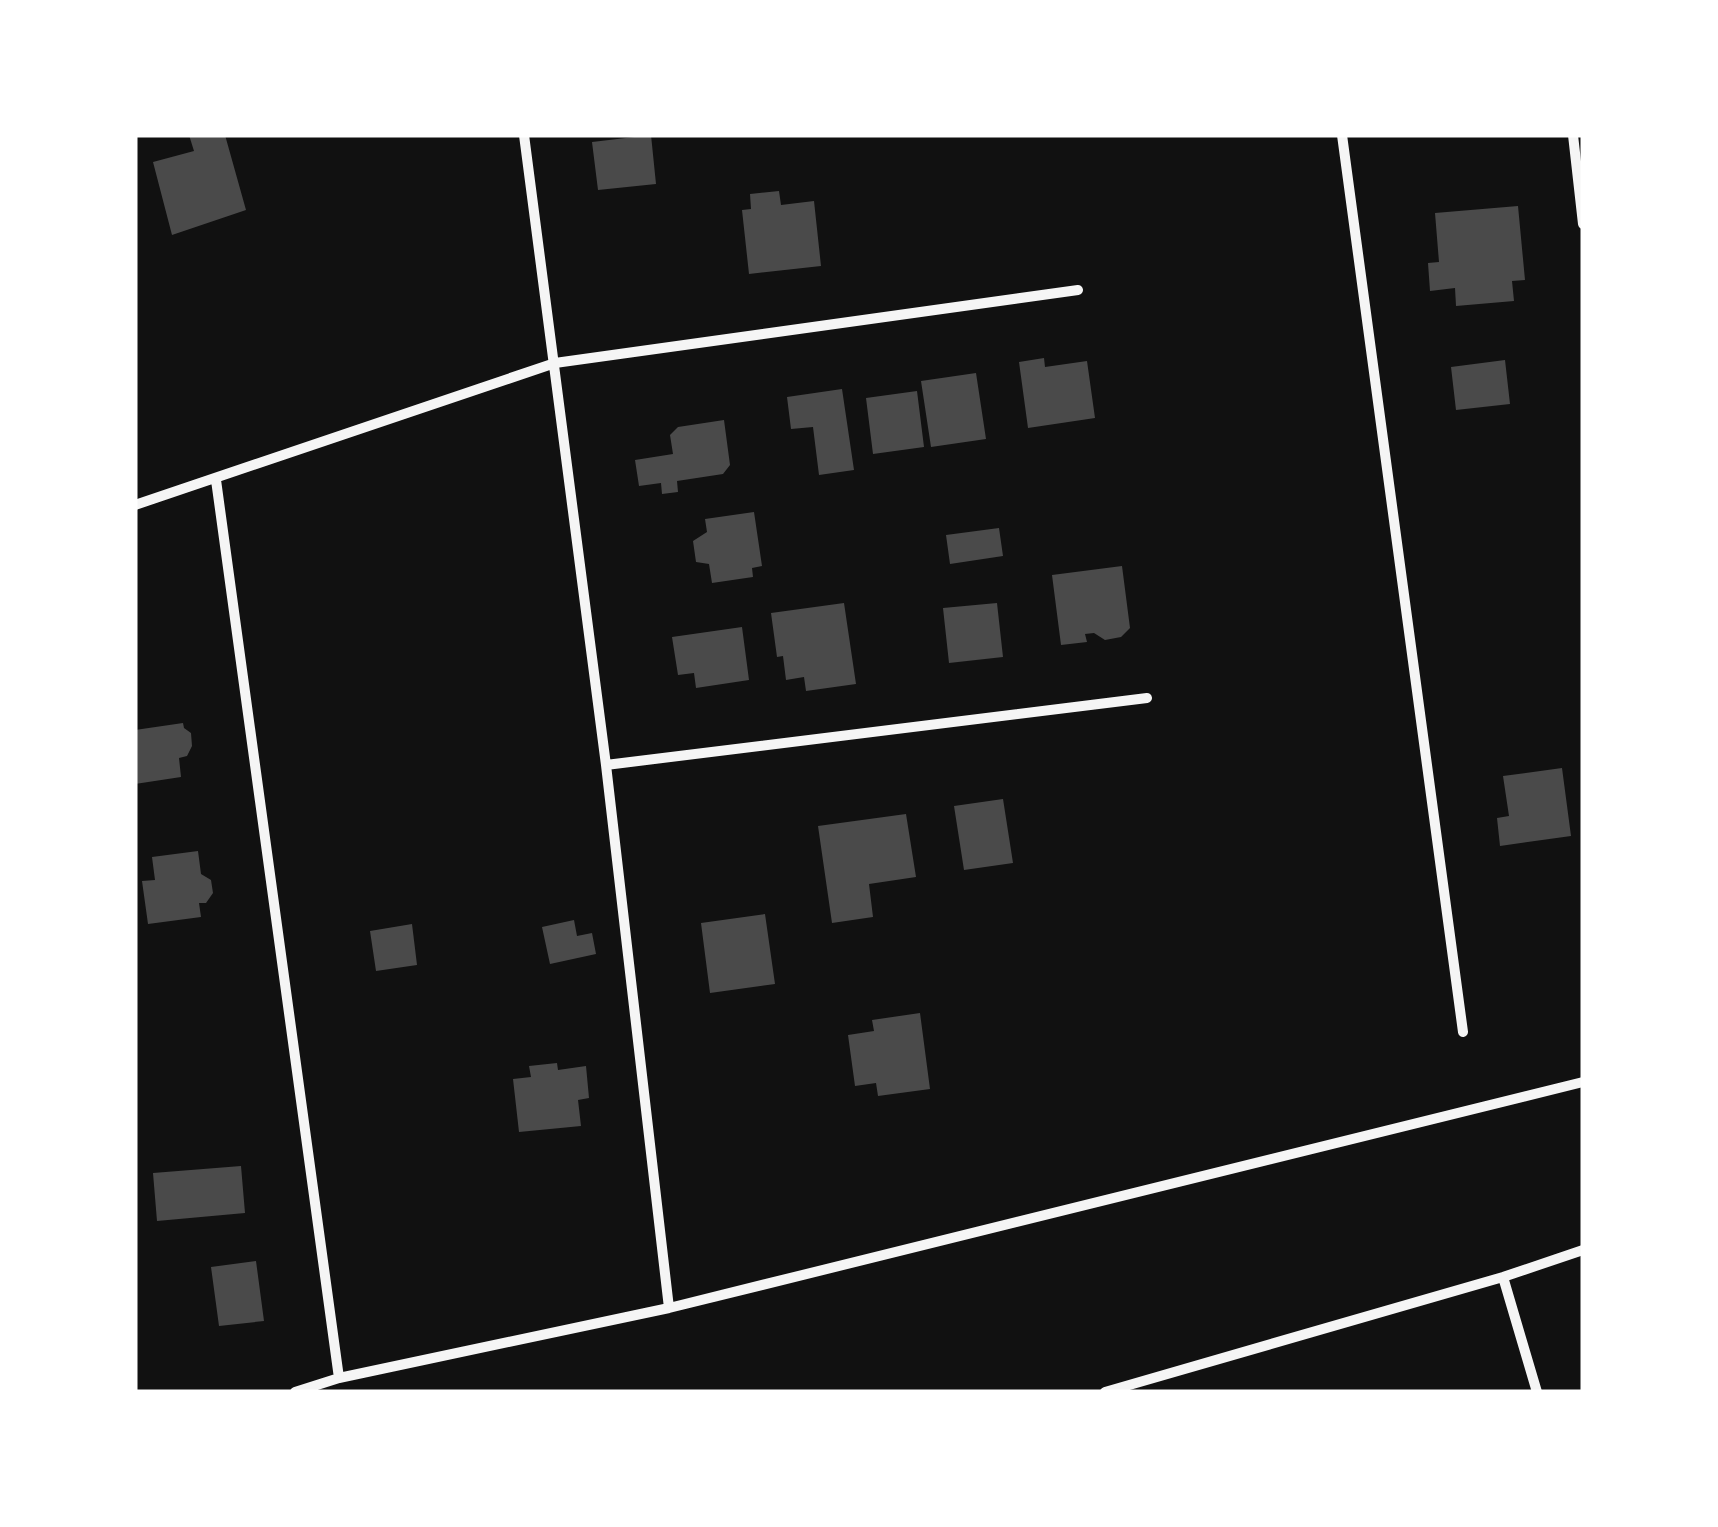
<svg xmlns="http://www.w3.org/2000/svg" width="1718" height="1527" viewBox="0 0 1718 1527" font-family="'Work Sans',sans-serif">
<style>
.building{fill:#4a4a4a}
.lines{fill:none;stroke-linecap:round;stroke-linejoin:round}
.minor{stroke:#f5f5f5;stroke-width:10}
</style>
<rect width="100%" height="100%" fill="#111"/>
<path class="building" d="M 189,135 L 225,135 L 246,210 L 172,235 L 153,162 L 194,151 Z
M 651,135 L 656,184 L 598,190 L 592,142 Z
M 779,191 L 781,205 L 814,201 L 821,266 L 749,274 L 742,210 L 751,209 L 750,194 Z
M 1518,206 L 1525,280 L 1512,281 L 1514,301 L 1456,306 L 1455,288 L 1430,291 L 1428,263 L 1439,262 L 1435,213 Z
M 1044,358 L 1045,367 L 1087,361 L 1095,418 L 1028,428 L 1019,362 Z
M 1505,360 L 1510,404 L 1456,410 L 1451,367 Z
M 976,373 L 986,439 L 931,447 L 921,381 Z
M 842,389 L 854,470 L 819,475 L 813,427 L 791,429 L 787,397 Z
M 917,391 L 924,447 L 873,454 L 866,398 Z
M 724,420 L 730,465 L 723,474 L 677,481 L 678,492 L 662,494 L 661,483 L 639,486 L 635,460 L 673,454 L 670,435 L 678,427 Z
M 754,512 L 762,566 L 752,568 L 753,577 L 712,583 L 709,564 L 696,562 L 693,541 L 707,532 L 705,519 Z
M 999,528 L 1003,556 L 950,564 L 946,535 Z
M 1122,566 L 1130,628 L 1121,637 L 1105,640 L 1094,633 L 1085,634 L 1087,642 L 1061,645 L 1052,575 Z
M 844,603 L 856,684 L 806,691 L 804,677 L 786,680 L 783,656 L 777,657 L 771,613 Z
M 997,603 L 1003,657 L 949,663 L 943,608 Z
M 742,627 L 749,680 L 696,688 L 694,673 L 678,675 L 672,637 Z
M 183,723 L 184,728 L 191,733 L 192,746 L 187,756 L 179,758 L 181,777 L 135,784 L 135,730 Z
M 1562,768 L 1571,836 L 1500,846 L 1497,818 L 1509,816 L 1503,776 Z
M 1003,799 L 1013,863 L 964,870 L 954,806 Z
M 906,814 L 916,877 L 869,884 L 873,917 L 832,923 L 818,826 Z
M 198,851 L 201,874 L 211,880 L 213,893 L 206,903 L 199,903 L 201,917 L 148,924 L 142,881 L 155,880 L 152,857 Z
M 765,914 L 775,984 L 710,993 L 701,923 Z
M 574,920 L 577,936 L 592,933 L 596,954 L 550,964 L 542,927 Z
M 412,924 L 417,965 L 376,971 L 370,931 Z
M 920,1013 L 930,1089 L 878,1096 L 876,1083 L 855,1086 L 848,1035 L 874,1031 L 872,1020 Z
M 557,1063 L 558,1070 L 586,1066 L 589,1098 L 578,1100 L 581,1126 L 519,1132 L 513,1079 L 531,1077 L 529,1066 Z
M 241,1166 L 245,1213 L 157,1221 L 153,1173 Z
M 256,1261 L 264,1321 L 219,1326 L 211,1267 Z"/>
<g class="lines">
<path class="minor" d="M 524,135 L 606,765 L 669,1308
M 1342,135 L 1463,1032
M 1573,135 L 1583,224
M 216,480 L 339,1378
M 135,505 L 555,363 L 1078,290
M 606,765 L 1147,698
M 1503,1277 L 1537,1392
M 295,1392 L 339,1378 L 669,1308 L 1583,1082
M 1105,1392 L 1503,1277 L 1583,1250"/>
</g>
<rect width="1718" height="1527" fill="none" stroke="#ffffff" stroke-width="275"/>
</svg>
